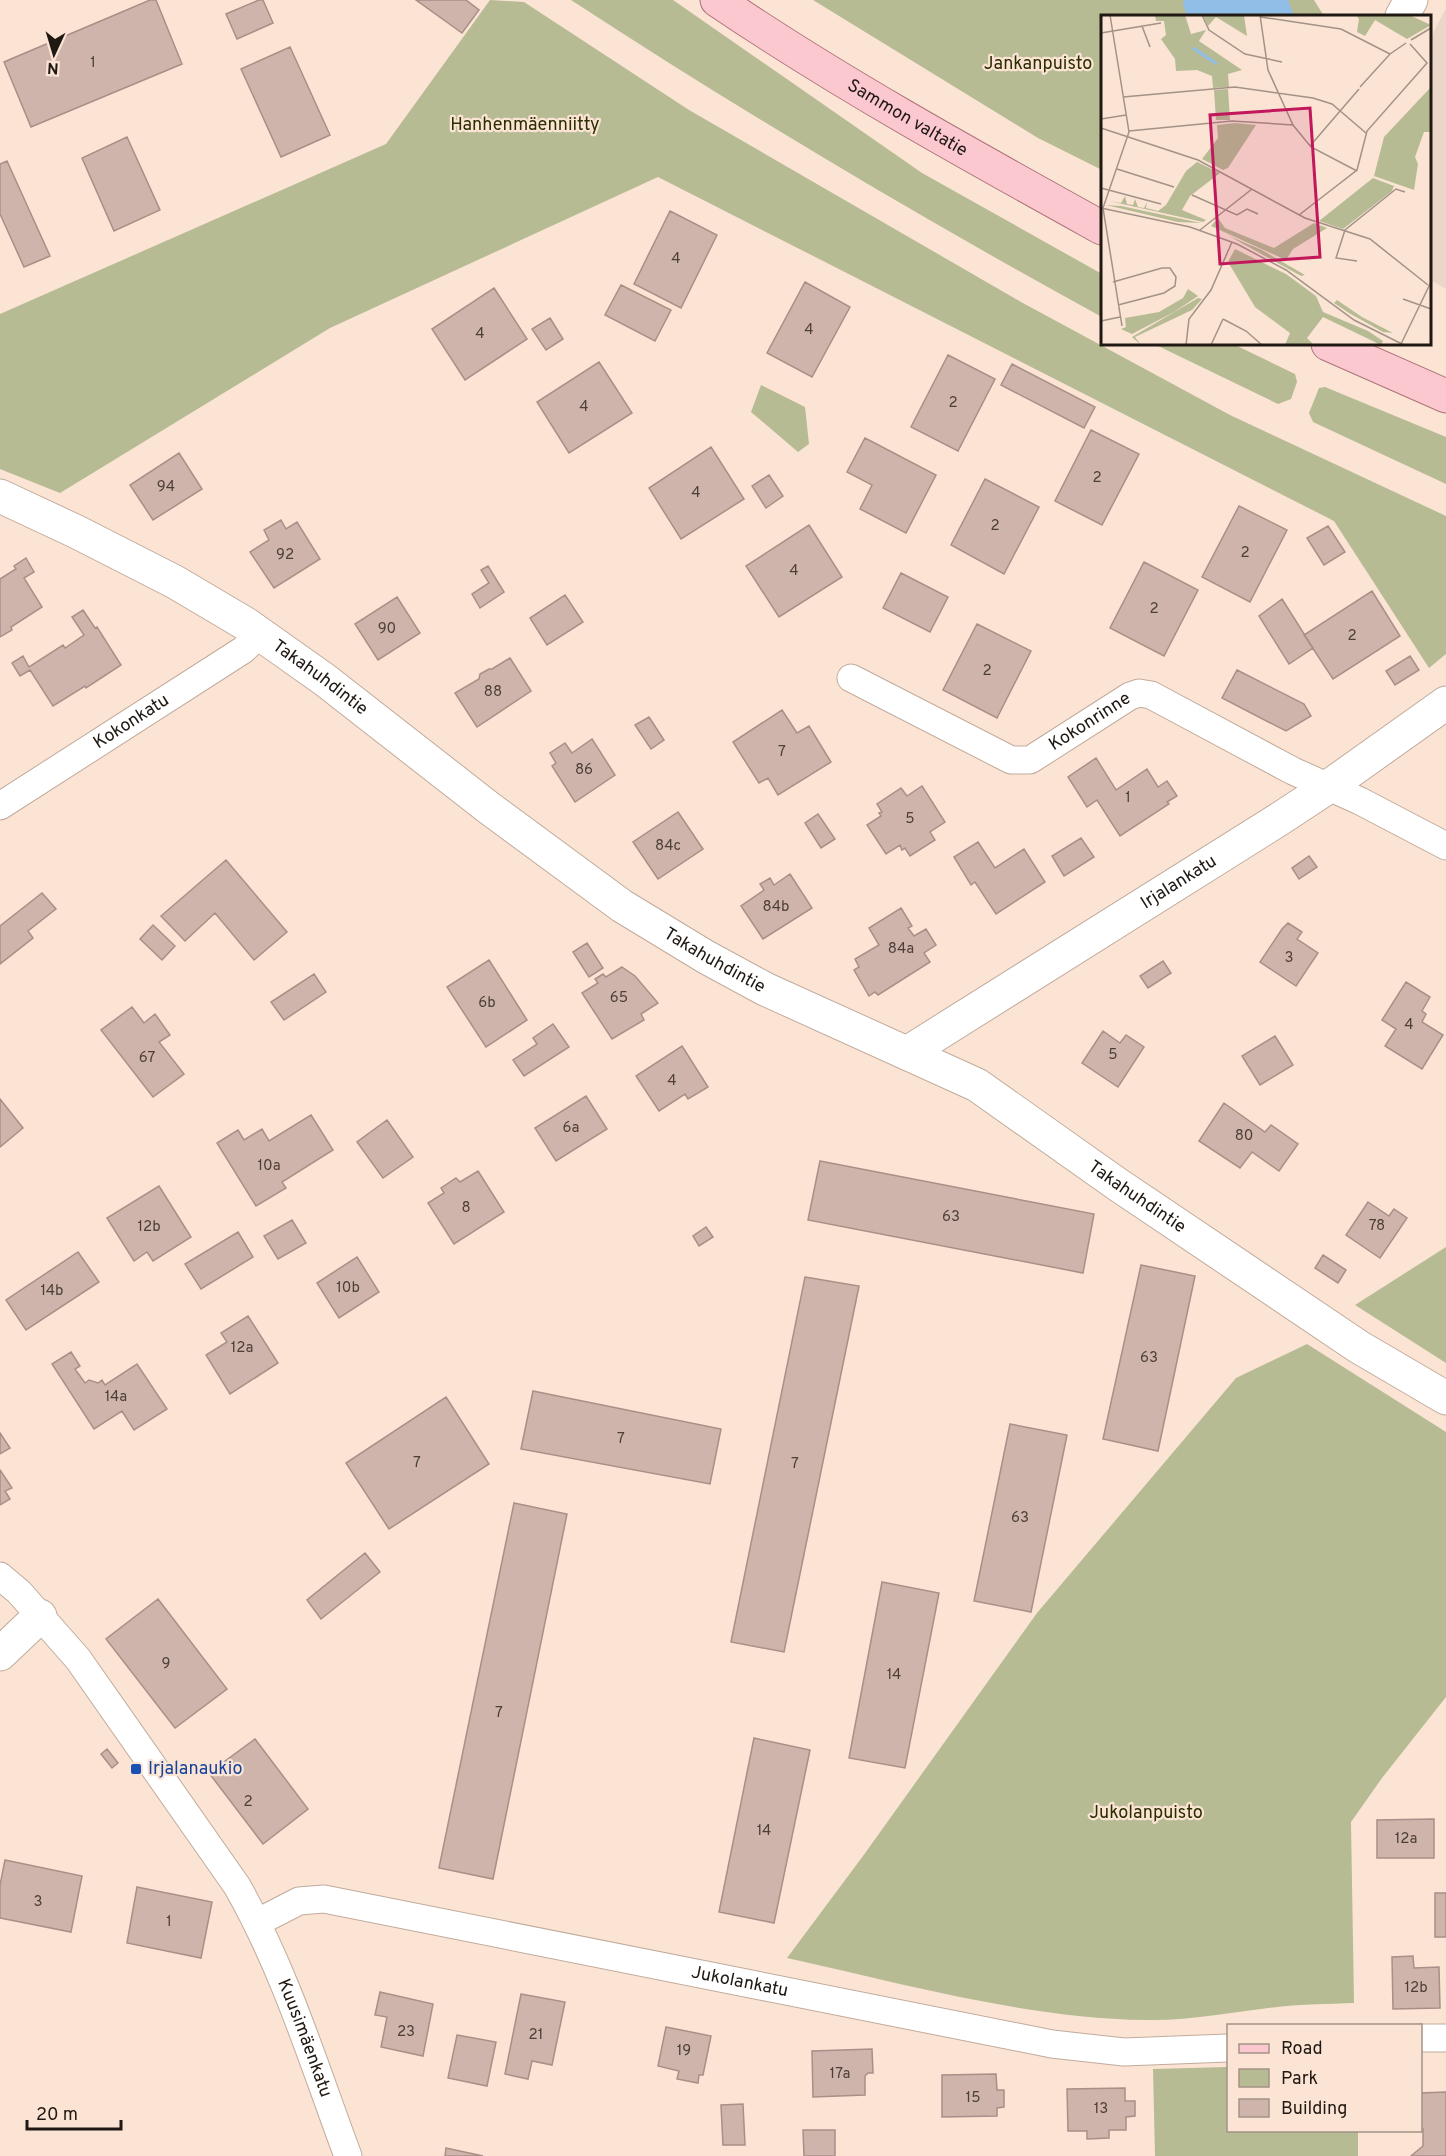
<svg xmlns="http://www.w3.org/2000/svg" width="1446" height="2156" viewBox="0 0 1446 2156" font-family="Overpass,sans-serif">
<style>
.commercial{fill:#ecd6c9}
.green{fill:#b6bb94}
.water{fill:#90bee7}
.building{fill:#cfb4ac;stroke:#a98f87;stroke-width:1.5}
.lines{fill:none;stroke-linecap:round;stroke-linejoin:round}
.street-casing{stroke:#c1ab9c;stroke-width:29}
.secondary-casing{stroke:#c1ab9c;stroke-width:35}
.primary-casing{stroke:#ad7279;stroke-width:35}
.street{stroke:#fff;stroke-width:27}
.secondary{stroke:#fff;stroke-width:33}
.primary{stroke:#fbc8d0;stroke-width:33}
.transit-dot{fill:#1a4fb4;stroke:#fbe4d4;stroke-width:2}
.labels{text-anchor:middle;dominant-baseline:central;stroke-width:4.5;stroke-linejoin:round;paint-order:stroke}
.number-label{font-size:15px;fill:#4c3f38}
.park-label{font-size:18px;fill:#2a2d00;stroke:#fbe4d4}
.street-label{font-size:18px;fill:#201812;stroke:#fbe4d4}
.transit-label{font-size:18px;fill:#164399;stroke:#fbe4d4;text-anchor:start}
.inset-river{fill:none;stroke:#90bee7;stroke-width:3}
.inset-road{fill:none;stroke:#a39286;stroke-width:1.5}
.view{fill:#c2185b;fill-opacity:0.15;stroke:#c2185b;stroke-width:3}
.inset-edge{fill:none;stroke:#201812;stroke-width:3}
</style>
<rect width="100%" height="100%" fill="#fbe4d4"/>
<path class="commercial" d="M 1446,8 L 1446,289 L 1430,280 L 1430,39 Z"/>
<path class="green" d="M 490,0 L 524,2 L 689,110 L 1021,302 L 1230,415 L 1446,516 L 1446,654 L 1429,668 L 1334,521 L 658,177 L 330,328 L 60,493 L 0,469 L 0,314 L 386,144 Z
M 571,0 L 673,0 L 922,173 L 1102,274 L 1102,317 C 921,218 744,113 571,0 Z
M 813,0 L 1314,0 L 1324,16 L 1102,16 L 1102,170 L 1038,138 Z
M 1154,344 L 1233,344 L 1295,374 L 1297,382 L 1291,399 L 1278,404 Z
M 761,385 L 805,407 L 809,444 L 798,452 L 751,412 Z
M 1325,387 L 1446,437 L 1446,484 L 1313,422 L 1309,413 L 1319,388 Z
M 1446,1247 L 1446,1363 L 1355,1305 Z
M 1307,1344 L 1446,1432 L 1446,1697 L 1382,1778 L 1351,1822 L 1354,2003 C 1329,2004 1302,2004 1277,2007 C 1232,2012 1191,2021 1146,2020 C 1024,2018 905,1984 787,1958 L 863,1856 L 1037,1613 L 1236,1378 Z
M 1228,2067 L 1228,2130 L 1358,2131 L 1358,2156 L 1155,2156 L 1153,2069 Z"/>
<path class="water" d="M 1184,0 L 1288,0 L 1294,16 L 1187,16 L 1183,4 Z"/>
<path class="building" d="M 150,0 L 156,0 L 182,64 L 31,127 L 4,62 Z
M 259,0 L 263,0 L 273,23 L 237,39 L 226,14 Z
M 416,0 L 466,0 L 479,10 L 462,33 Z
M 290,47 L 330,135 L 281,157 L 241,69 Z
M 127,137 L 160,210 L 114,231 L 82,158 Z
M 7,161 L 50,256 L 24,267 L 0,214 L 0,164 Z
M 670,211 L 717,235 L 681,308 L 634,284 Z
M 805,282 L 850,307 L 812,377 L 767,353 Z
M 621,285 L 671,310 L 655,341 L 605,315 Z
M 494,288 L 527,339 L 465,380 L 432,329 Z
M 550,318 L 563,339 L 546,350 L 532,329 Z
M 948,355 L 995,379 L 958,451 L 911,427 Z
M 599,362 L 632,413 L 569,453 L 537,402 Z
M 1012,364 L 1095,407 L 1084,428 L 1001,385 Z
M 1091,430 L 1139,454 L 1102,525 L 1055,501 Z
M 865,438 L 936,475 L 906,533 L 860,509 L 872,485 L 847,472 Z
M 711,447 L 744,499 L 681,539 L 649,488 Z
M 179,453 L 202,489 L 153,520 L 130,485 Z
M 769,475 L 783,496 L 766,508 L 752,486 Z
M 985,479 L 1039,507 L 1004,574 L 951,545 Z
M 1239,506 L 1287,530 L 1250,602 L 1202,577 Z
M 281,520 L 286,529 L 297,522 L 320,559 L 274,588 L 250,552 L 269,540 L 264,530 Z
M 809,525 L 842,577 L 779,617 L 746,566 Z
M 1328,526 L 1345,552 L 1324,565 L 1307,538 Z
M 26,558 L 34,572 L 24,578 L 42,607 L 11,627 L 12,630 L 0,637 L 0,579 L 16,569 L 14,566 Z
M 1144,562 L 1198,590 L 1164,656 L 1110,628 Z
M 488,566 L 504,592 L 480,608 L 472,594 L 489,583 L 481,570 Z
M 901,573 L 948,597 L 930,632 L 883,608 Z
M 1372,591 L 1400,636 L 1333,679 L 1304,635 Z
M 565,595 L 583,622 L 547,645 L 530,618 Z
M 397,597 L 420,633 L 378,660 L 355,624 Z
M 1282,599 L 1313,648 L 1289,664 L 1259,616 Z
M 83,610 L 95,628 L 97,627 L 121,665 L 86,688 L 85,686 L 53,706 L 30,670 L 20,676 L 12,663 L 23,656 L 29,667 L 63,645 L 65,648 L 84,635 L 72,617 Z
M 977,624 L 1031,651 L 997,718 L 943,690 Z
M 1410,656 L 1419,670 L 1395,685 L 1386,671 Z
M 510,658 L 531,691 L 477,727 L 455,693 L 479,679 L 480,674 L 489,669 L 492,669 Z
M 1237,670 L 1304,704 L 1311,716 L 1286,731 L 1222,698 Z
M 782,710 L 797,733 L 809,726 L 831,762 L 778,795 L 768,778 L 759,783 L 733,742 Z
M 649,717 L 664,740 L 651,749 L 635,725 Z
M 592,739 L 615,775 L 575,802 L 552,766 L 556,763 L 550,753 L 565,743 L 572,753 Z
M 1096,758 L 1116,790 L 1147,769 L 1158,787 L 1167,781 L 1177,796 L 1167,802 L 1169,804 L 1120,836 L 1097,800 L 1087,807 L 1068,777 Z
M 922,786 L 945,822 L 930,832 L 935,840 L 910,856 L 905,848 L 902,850 L 900,845 L 886,854 L 867,825 L 881,816 L 879,813 L 882,812 L 877,804 L 901,788 L 907,796 Z
M 678,812 L 703,849 L 658,879 L 633,842 Z
M 818,814 L 835,839 L 821,848 L 805,823 Z
M 1081,838 L 1094,857 L 1064,876 L 1052,856 Z
M 978,842 L 995,868 L 1024,849 L 1045,882 L 996,914 L 975,882 L 971,885 L 954,857 Z
M 1309,856 L 1317,867 L 1299,879 L 1292,868 Z
M 226,860 L 287,932 L 254,960 L 215,913 L 185,941 L 161,916 Z
M 790,874 L 812,908 L 763,939 L 741,906 L 764,890 L 760,884 L 770,878 L 774,885 Z
M 42,893 L 56,909 L 28,931 L 33,938 L 0,964 L 0,926 Z
M 901,908 L 912,926 L 908,928 L 914,936 L 926,929 L 936,945 L 924,953 L 930,962 L 878,995 L 875,992 L 869,996 L 854,970 L 859,967 L 855,959 L 879,945 L 869,928 Z
M 1288,923 L 1302,932 L 1297,939 L 1318,953 L 1296,986 L 1260,962 L 1282,929 Z
M 153,925 L 175,946 L 162,960 L 140,939 Z
M 587,943 L 603,968 L 589,977 L 573,952 Z
M 489,960 L 527,1020 L 486,1047 L 447,987 Z
M 1163,961 L 1171,973 L 1148,988 L 1140,976 Z
M 622,967 L 635,976 L 658,1003 L 641,1014 L 644,1020 L 612,1039 L 582,993 L 598,983 L 595,979 L 603,974 L 606,977 Z
M 314,974 L 326,992 L 284,1020 L 271,1002 Z
M 1406,982 L 1430,997 L 1422,1011 L 1426,1014 L 1422,1022 L 1443,1035 L 1422,1069 L 1385,1046 L 1396,1029 L 1382,1020 Z
M 132,1007 L 144,1023 L 155,1014 L 170,1035 L 159,1042 L 184,1074 L 153,1097 L 101,1030 Z
M 553,1024 L 569,1047 L 524,1076 L 513,1060 L 537,1044 L 533,1038 Z
M 1103,1031 L 1120,1043 L 1126,1035 L 1144,1047 L 1118,1087 L 1082,1063 Z
M 1275,1036 L 1293,1065 L 1260,1085 L 1242,1056 Z
M 682,1046 L 708,1087 L 688,1099 L 685,1094 L 659,1111 L 636,1076 Z
M 586,1096 L 607,1129 L 556,1161 L 535,1128 Z
M 0,1099 L 23,1128 L 0,1147 Z
M 1224,1103 L 1265,1132 L 1271,1125 L 1298,1144 L 1279,1171 L 1252,1152 L 1240,1168 L 1199,1141 Z
M 311,1115 L 333,1150 L 282,1182 L 286,1188 L 256,1206 L 217,1143 L 238,1130 L 244,1140 L 262,1129 L 269,1141 Z
M 387,1120 L 413,1157 L 383,1178 L 357,1142 Z
M 820,1161 L 1094,1214 L 1083,1273 L 808,1220 Z
M 478,1171 L 504,1212 L 454,1244 L 428,1203 L 444,1193 L 441,1188 L 456,1178 L 460,1182 Z
M 159,1186 L 191,1237 L 153,1261 L 147,1252 L 134,1261 L 107,1218 Z
M 1368,1202 L 1389,1216 L 1394,1209 L 1407,1218 L 1380,1258 L 1346,1235 Z
M 292,1220 L 306,1243 L 278,1259 L 264,1236 Z
M 706,1227 L 713,1237 L 699,1246 L 693,1236 Z
M 238,1232 L 253,1257 L 201,1289 L 185,1264 Z
M 78,1252 L 99,1282 L 26,1330 L 6,1300 Z
M 1323,1255 L 1346,1270 L 1338,1283 L 1315,1268 Z
M 357,1257 L 379,1292 L 339,1318 L 317,1283 Z
M 1141,1265 L 1195,1276 L 1158,1451 L 1103,1439 Z
M 805,1277 L 859,1286 L 784,1652 L 731,1642 Z
M 248,1316 L 278,1363 L 230,1394 L 206,1355 L 227,1342 L 221,1333 Z
M 71,1352 L 80,1366 L 75,1369 L 85,1383 L 89,1380 L 98,1383 L 102,1380 L 105,1385 L 137,1364 L 167,1409 L 134,1430 L 122,1411 L 94,1429 L 52,1364 Z
M 533,1391 L 721,1429 L 710,1484 L 521,1449 Z
M 446,1397 L 489,1464 L 389,1529 L 346,1463 Z
M 1010,1424 L 1067,1435 L 1031,1612 L 974,1601 Z
M 0,1433 L 10,1448 L 0,1454 Z
M 0,1470 L 12,1488 L 5,1491 L 10,1499 L 0,1505 Z
M 514,1503 L 567,1514 L 493,1879 L 439,1868 Z
M 365,1553 L 380,1572 L 321,1619 L 307,1600 Z
M 882,1582 L 939,1593 L 905,1768 L 849,1758 Z
M 158,1599 L 227,1689 L 175,1728 L 106,1639 Z
M 754,1738 L 810,1750 L 774,1923 L 719,1912 Z
M 255,1739 L 308,1809 L 263,1844 L 209,1773 Z
M 107,1749 L 118,1763 L 112,1768 L 101,1754 Z
M 1434,1819 L 1434,1858 L 1377,1858 L 1377,1820 Z
M 5,1860 L 82,1876 L 71,1932 L 0,1918 L 0,1885 Z
M 137,1887 L 212,1902 L 201,1958 L 127,1943 Z
M 1435,1893 L 1446,1893 L 1446,1937 L 1435,1937 Z
M 1413,1956 L 1414,1968 L 1439,1967 L 1440,2008 L 1393,2009 L 1392,1957 Z
M 380,1992 L 433,2004 L 423,2056 L 381,2047 L 387,2017 L 375,2015 Z
M 521,1994 L 565,2002 L 552,2065 L 532,2061 L 528,2079 L 505,2074 Z
M 666,2027 L 711,2036 L 703,2075 L 699,2075 L 698,2083 L 677,2079 L 679,2071 L 658,2066 Z
M 457,2035 L 496,2042 L 487,2086 L 448,2078 Z
M 872,2049 L 873,2073 L 868,2073 L 865,2076 L 865,2095 L 813,2097 L 812,2051 Z
M 996,2074 L 997,2090 L 1004,2090 L 1004,2107 L 997,2108 L 997,2116 L 942,2117 L 942,2075 Z
M 1125,2088 L 1125,2101 L 1135,2101 L 1135,2116 L 1126,2117 L 1126,2130 L 1109,2130 L 1109,2138 L 1087,2139 L 1087,2131 L 1068,2131 L 1067,2089 Z
M 1446,2092 L 1446,2156 L 1411,2156 L 1423,2146 L 1423,2129 L 1420,2129 L 1420,2093 Z
M 743,2104 L 745,2145 L 723,2145 L 721,2105 Z
M 803,2130 L 835,2130 L 835,2156 L 804,2156 Z
M 446,2148 L 483,2156 L 445,2156 Z"/>
<g class="lines">
<defs>
<g id="street">
<path id="s1" d="M 851,678 L 1011,760 L 1030,760 L 1130,696 L 1139,693 L 1151,695 L 1293,771 L 1360,801 L 1446,846"/>
<path id="s2" d="M 0,806 L 243,650 L 261,633"/>
<path id="s3" d="M 0,1576 L 19,1592 L 78,1659 L 237,1886 C 285,1970 314,2065 348,2156"/>
<path id="s4" d="M 258,1922 L 299,1901 L 324,1899 L 1052,2044 L 1124,2052 L 1228,2048"/>
<path d="M 1420,2038 L 1446,2038"/>
</g>
<g id="secondary">
<path d="M 1402,16 L 1411,0"/>
<path id="s5" d="M 0,496 L 77,532 L 175,582 L 246,624 L 325,680 L 489,808 L 622,906 L 706,957 L 765,989 L 977,1085 L 1117,1184 L 1359,1347 L 1446,1398"/>
<path id="s6" d="M 907,1053 L 1281,818 L 1328,787 L 1446,703"/>
<path d="M 0,1654 L 40,1616"/>
</g>
<g id="primary">
<path id="s7" d="M 717,0 C 841,84 972,156 1102,228"/>
<path d="M 1328,344 L 1446,396"/>
</g>
</defs>
<use href="#street" class="street-casing"/>
<use href="#secondary" class="secondary-casing"/>
<use href="#primary" class="primary-casing"/>
<use href="#street" class="street"/>
<use href="#secondary" class="secondary"/>
<use href="#primary" class="primary"/>
</g>
<rect class="transit-dot" x="130" y="1763" width="12" height="12" rx="3"/>
<g class="labels">
<g class="number-label">
<text x="93" y="63">1</text>
<text x="676" y="259">4</text>
<text x="809" y="330">4</text>
<text x="480" y="334">4</text>
<text x="953" y="403">2</text>
<text x="584" y="407">4</text>
<text x="1097" y="478">2</text>
<text x="166" y="487">94</text>
<text x="696" y="493">4</text>
<text x="995" y="526">2</text>
<text x="1245" y="553">2</text>
<text x="285" y="555">92</text>
<text x="794" y="571">4</text>
<text x="1154" y="609">2</text>
<text x="387" y="629">90</text>
<text x="1352" y="636">2</text>
<text x="987" y="671">2</text>
<text x="493" y="692">88</text>
<text x="782" y="752">7</text>
<text x="584" y="770">86</text>
<text x="1128" y="798">1</text>
<text x="910" y="819">5</text>
<text x="668" y="846">84c</text>
<text x="776" y="907">84b</text>
<text x="901" y="949">84a</text>
<text x="1289" y="958">3</text>
<text x="619" y="998">65</text>
<text x="487" y="1003">6b</text>
<text x="1409" y="1025">4</text>
<text x="1113" y="1055">5</text>
<text x="147" y="1058">67</text>
<text x="672" y="1081">4</text>
<text x="571" y="1128">6a</text>
<text x="1244" y="1136">80</text>
<text x="269" y="1166">10a</text>
<text x="466" y="1208">8</text>
<text x="951" y="1217">63</text>
<text x="1377" y="1226">78</text>
<text x="149" y="1227">12b</text>
<text x="348" y="1288">10b</text>
<text x="52" y="1291">14b</text>
<text x="242" y="1348">12a</text>
<text x="1149" y="1358">63</text>
<text x="116" y="1397">14a</text>
<text x="621" y="1439">7</text>
<text x="417" y="1463">7</text>
<text x="795" y="1464">7</text>
<text x="1020" y="1518">63</text>
<text x="166" y="1664">9</text>
<text x="894" y="1675">14</text>
<text x="499" y="1713">7</text>
<text x="248" y="1802">2</text>
<text x="764" y="1831">14</text>
<text x="1406" y="1839">12a</text>
<text x="38" y="1902">3</text>
<text x="169" y="1922">1</text>
<text x="1416" y="1988">12b</text>
<text x="406" y="2032">23</text>
<text x="536" y="2035">21</text>
<text x="684" y="2051">19</text>
<text x="840" y="2074">17a</text>
<text x="973" y="2098">15</text>
<text x="1101" y="2109">13</text>
</g>
<g class="park-label">
<text x="1038" y="64">Jankanpuisto</text>
<text x="525" y="125">Hanhenmäenniitty</text>
<text x="1146" y="1813">Jukolanpuisto</text>
</g>
<g class="street-label">
<text stroke="none"><textPath href="#s7" startOffset="224">Sammon valtatie</textPath></text>
<text stroke="none"><textPath href="#s5" startOffset="369">Takahuhdintie</textPath></text>
<text stroke="none"><textPath href="#s2" startOffset="156">Kokonkatu</textPath></text>
<text stroke="none"><textPath href="#s1" startOffset="270">Kokonrinne</textPath></text>
<text stroke="none"><textPath href="#s6" startOffset="321">Irjalankatu</textPath></text>
<text stroke="none"><textPath href="#s5" startOffset="855">Takahuhdintie</textPath></text>
<text stroke="none"><textPath href="#s5" startOffset="1341">Takahuhdintie</textPath></text>
<text stroke="none"><textPath href="#s4" startOffset="495">Jukolankatu</textPath></text>
<text stroke="none"><textPath href="#s3" startOffset="558">Kuusimäenkatu</textPath></text>
</g>
<g class="transit-label">
<text x="148" y="1769">Irjalanaukio</text>
</g>
</g>
<g transform="translate(1101 15)">
<rect width="330" height="330" fill="#fbe4d4"/>
<path d="M 54,0 L 84,0 L 90,19 L 105,15 L 98,26 L 141,55 L 127,59 L 128,72 L 112,73 L 111,61 L 96,55 L 75,56 L 74,44 L 60,24 L 65,20 L 63,6 L 55,6 ZM 102,0 L 143,0 L 146,21 L 115,2 L 107,11 ZM 255,0 L 308,0 L 330,10 L 306,24 L 274,5 L 264,21 L 256,17 L 258,4 ZM 330,72 L 330,117 L 323,117 L 314,142 L 317,149 L 313,175 L 273,161 L 283,122 ZM 127,74 L 129,105 L 115,105 L 113,75 ZM 134,108 L 155,110 L 127,153 L 122,155 L 101,144 L 117,123 L 116,110 ZM 96,147 L 119,158 L 89,181 L 81,195 L 105,205 L 102,207 L 8,186 L 20,188 L 24,181 L 26,189 L 32,190 L 34,184 L 37,192 L 43,193 L 46,187 L 45,193 L 57,196 L 65,190 L 85,156 ZM 272,163 L 293,171 L 291,176 L 242,214 L 218,206 ZM 5,190 L 20,191 L 100,208 L 77,207 ZM 117,203 L 124,213 L 173,233 L 213,208 L 226,213 L 192,234 L 185,245 L 110,211 ZM 128,221 L 161,235 L 204,260 L 200,261 ZM 134,234 L 185,259 L 215,281 L 222,297 L 267,316 L 282,326 L 280,330 L 222,302 L 206,323 L 213,330 L 184,330 L 189,318 L 154,292 L 127,247 ZM 87,274 L 97,281 L 73,297 L 31,319 L 20,314 L 25,312 L 24,303 L 58,297 L 82,283 ZM 97,283 L 101,284 L 91,295 L 34,322 L 40,330 L 31,322 ZM 236,285 L 261,302 L 292,318 L 282,317 L 248,298 L 233,288 Z" fill="#b6bb94"/>
<path class="inset-river" d="M 92,33 L 116,49"/>
<path class="inset-road" d="M 9,0 L 28,117 L 2,193 L 21,311M 101,0 L 108,15 L 144,39 L 181,47M 159,0 L 167,55 L 192,110 L 210,132 L 256,156M 160,2 L 240,14 L 289,39M 41,11 L 49,32M 0,18 L 60,8M 310,25 L 330,13M 259,72 L 289,39 L 305,28M 22,82 L 134,72 L 212,83 L 231,89 L 265,118M 0,104 L 25,100M 0,113 L 97,145 L 204,203 L 269,224 L 327,270M 28,116 L 131,106 L 192,110M 209,131 L 258,74M 16,154 L 73,172M 0,173 L 60,189M 91,180 L 136,200 L 146,194 L 157,199M 0,193 L 89,212 L 136,229 L 185,255 L 253,305 L 303,330M 198,200 L 256,155 L 266,116 L 326,48 L 309,29M 99,215 L 151,174M 256,246 L 235,243 L 244,215 L 295,174 L 304,177M 12,267 L 61,253 L 69,253 L 75,262 L 74,271 L 63,278 L 17,290M 302,284 L 330,294M 122,304 L 145,316 L 161,330M 0,306 L 19,302M 300,329 L 330,267M 85,330 L 88,304 L 110,275 L 131,227M 110,330 L 122,304"/>
<path class="view" d="M 209,93 L 219,242 L 119,249 L 109,100 Z"/>
<rect width="330" height="330" class="inset-edge"/>
</g>
<rect x="1227" y="2024" width="195" height="108" fill="#fbe4d4" stroke="#a39286" stroke-width="1.5"/>
<rect x="1239" y="2044" width="30" height="9" fill="#fbc8d0" stroke="#a39286" stroke-width="1.5"/>
<text x="1281" y="2054" font-size="18" fill="#201812">Road</text>
<rect x="1239" y="2069" width="30" height="18" fill="#b6bb94" stroke="#a39286" stroke-width="1.5"/>
<text x="1281" y="2084" font-size="18" fill="#201812">Park</text>
<rect x="1239" y="2099" width="30" height="18" fill="#cfb4ac" stroke="#a39286" stroke-width="1.5"/>
<text x="1281" y="2114" font-size="18" fill="#201812">Building</text>
<g transform="translate(54 54) rotate(184)" stroke="#fbe4d4" stroke-width="4.5" paint-order="stroke">
<path d="M0-4.5L10 22L0 15L-10 22Z" fill="#201812"/>
<text y="-9" font-size="16" font-weight="bold" text-anchor="middle" fill="#201812">N</text>
</g>
<path d="M27 2120v9h94v-9" fill="none" stroke="#201812" stroke-width="3"/>
<text x="36" y="2120" font-size="18" fill="#201812" stroke="#fbe4d4" stroke-width="4.5" paint-order="stroke">20 m</text>
</svg>
